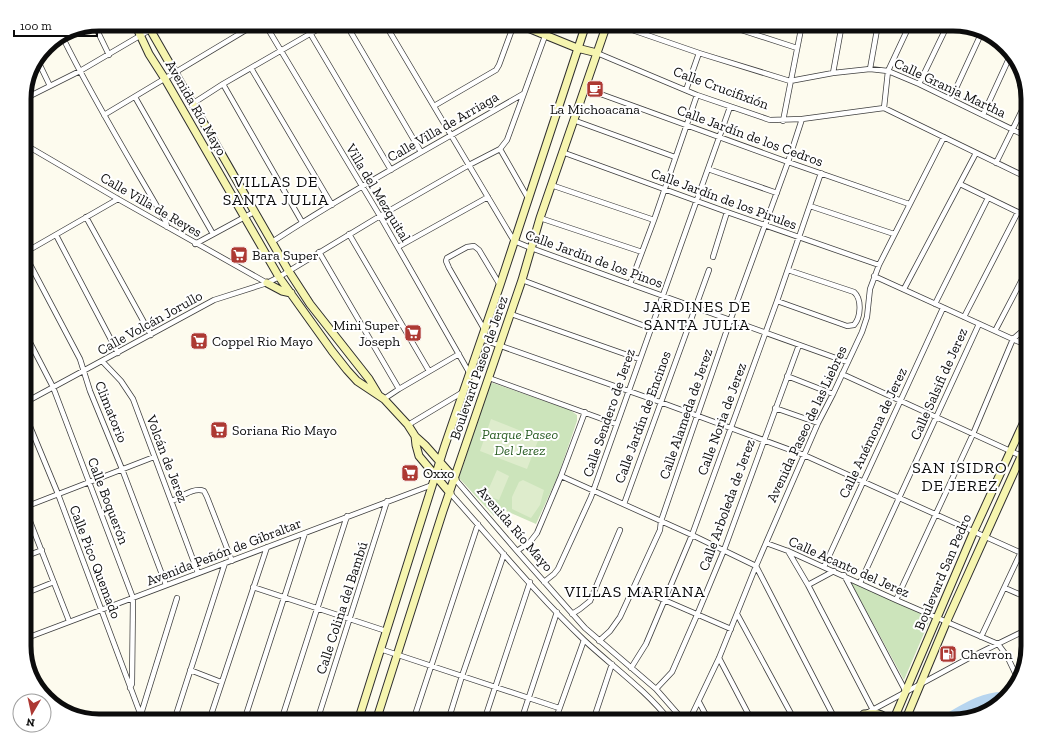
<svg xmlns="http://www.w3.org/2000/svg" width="1052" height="745" viewBox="0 0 1052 745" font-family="'Zilla Slab',serif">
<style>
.green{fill:#cce4bb}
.pitch{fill:#deeccc}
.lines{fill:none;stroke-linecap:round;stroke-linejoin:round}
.river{stroke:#b7d5ef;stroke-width:10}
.street-casing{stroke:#3f3f3f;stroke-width:6}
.secondary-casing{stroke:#2e2e2e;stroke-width:9}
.street{stroke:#fff;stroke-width:4.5}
.secondary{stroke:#f6f5af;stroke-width:7}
.labels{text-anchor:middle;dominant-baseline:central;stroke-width:4;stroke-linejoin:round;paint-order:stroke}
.street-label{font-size:14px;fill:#0c0c0c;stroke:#fff}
.poi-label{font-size:14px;fill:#0c0c0c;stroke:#fff;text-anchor:start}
.park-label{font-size:14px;font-style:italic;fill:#2a5d24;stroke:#fff}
.quarter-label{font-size:16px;letter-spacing:1px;fill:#0c0c0c;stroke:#fff}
.rim{fill:none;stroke:#0c0c0c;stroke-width:5}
</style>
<rect width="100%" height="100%" fill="#fdfbee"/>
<path class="green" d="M 493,383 L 570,410 L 577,415 L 577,421 L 558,476 L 536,524 L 497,507 L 494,516 L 459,478 L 490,384 Z
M 849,579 L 931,617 L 904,680 Z"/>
<path class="pitch" d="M 491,419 L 539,438 L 527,469 L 480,451 Z
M 497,470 L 509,476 L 499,500 L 486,495 Z
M 523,480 L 544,490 L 540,505 L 531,518 L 512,509 L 512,497 L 519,482 Z"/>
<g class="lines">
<path class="river" d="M 943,721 C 962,711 981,697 1002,697"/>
<defs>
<path id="street" d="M 265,24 L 380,216 L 470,374
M 346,24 L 421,152
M 385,24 L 514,241 L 531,248 L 630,284 L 847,362
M 615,24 L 699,53 L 790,81 L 833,73 L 870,69 L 888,71 L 919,84 L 1028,137
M 723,24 L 797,48
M 95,26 L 109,55
M 310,33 L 391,170
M 641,33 L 644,24
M 540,34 L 542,24
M 63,38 C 94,101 131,161 166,222 L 167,227
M 597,53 L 697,95 L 770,120 L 802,119 L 884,108 L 1028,178
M 37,59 L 50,86
M 251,68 L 332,205
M 870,69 L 878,24
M 833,73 L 842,24
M 223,84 L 302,222
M 919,84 L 948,24
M 584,88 L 788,162 L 909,204
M 686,90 L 699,53
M 135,97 L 213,234
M 24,99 L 80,71 L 160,24
M 951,99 L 981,34
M 192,104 L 223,84 L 327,24
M 434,106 L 496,70 L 499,65 L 514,24
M 884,108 L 888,71 L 910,24
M 104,115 L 256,24
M 983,115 L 1011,54
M 573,120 L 675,157
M 783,121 L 802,24
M 24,144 L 118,199 L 267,283
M 500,149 L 528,198
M 562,152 L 727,212 L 879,265
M 996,163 L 1028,98
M 708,169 L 777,193
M 960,184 L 1028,217
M 551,185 L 654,220
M 118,199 L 24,253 L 80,359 L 90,391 L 122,469 L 166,585
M 810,206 L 894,234
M 86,217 L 151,335
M 540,218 L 642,252
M 349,234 L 429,371
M 56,235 L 118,353
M 272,242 C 353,189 439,143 523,94
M 195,244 L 254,212
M 398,247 L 488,197
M 319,252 L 399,389
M 713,257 L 727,212
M 874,276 L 1028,346
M 522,280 L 650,328
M 630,284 L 654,220 L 697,95
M 904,289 L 976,153
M 777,301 L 847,326 L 854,325 C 861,317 862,299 854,292 L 788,270
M 935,304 L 988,198
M 511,314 L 639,359
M 964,317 L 1018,212
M 484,329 L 449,268 L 446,261 L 447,258 L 467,247 L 474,246 L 479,250 L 500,285
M 24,331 L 53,387 L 133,598 L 132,684 L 130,688
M 995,331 L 1028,268
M 481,339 L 660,402 L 804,455 L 1028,556
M 102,361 L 121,381 L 133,399 L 198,573
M 842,374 L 1028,459
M 787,376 L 833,394
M 489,378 L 616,424
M 384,399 L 399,389 L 459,354
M 24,403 L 214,300 L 267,283 L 279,277 L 380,216 L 469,165 L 500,149 L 507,140 L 545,36
M 775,408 L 818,423
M 24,412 L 58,494 L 143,721
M 408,425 L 463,392
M 561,476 L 692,535 L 756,566 L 836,721
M 455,479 L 517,551 L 585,628 L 656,689 L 684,721
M 450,493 C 494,542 536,594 584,640 C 613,667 646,690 670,721
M 172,501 C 181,497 194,487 204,491 L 207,497 L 232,561
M 624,504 L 709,270
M 24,506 L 69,621
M 25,507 L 154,457
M 766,543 L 788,551 L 896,600 L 998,644 L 1007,656 L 1017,677
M 517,551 L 530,542 L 537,533 L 561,476 L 585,412
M 788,551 L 808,585 L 873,710
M 24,557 L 42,550
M 824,567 L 943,308
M 844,575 L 906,692
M 544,582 L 554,574 L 558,569 L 591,497 L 730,107
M 860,583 L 979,324
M 808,585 L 834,571
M 253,587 L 386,631
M 634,587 L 731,629
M 1005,588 L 1028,598
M 24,594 L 54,582
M 896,600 L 973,434 L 1013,339 L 1028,326
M 572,614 L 580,609 L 590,601 L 620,530
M 737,614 L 795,721
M 981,637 L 1028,537
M 24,639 L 432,485
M 599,641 L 610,631 L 620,617 L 660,530 L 661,521 L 730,321 L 788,162 L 802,119
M 380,649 L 559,708
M 719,658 L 752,721
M 631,668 L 646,644 L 692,535 L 777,301 L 821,173
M 190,670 L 221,682
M 656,689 L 672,672 L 697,615 L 724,550 L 799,345
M 699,702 L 709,721
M 141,714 L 177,598
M 970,717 L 985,709 L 996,705
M 174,721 L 225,563
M 209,721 L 267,547
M 244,721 L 305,533
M 281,721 L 347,516
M 317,721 L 387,501
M 413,721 L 478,524
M 448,721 L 462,676 L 504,554
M 484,721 L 530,582
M 521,721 L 557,612
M 555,721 L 584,640
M 593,721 L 612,664
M 689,721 L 719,658 L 756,566 L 818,423 L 833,394 L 862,332 L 867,317 L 870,289 L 879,265 L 944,137
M 852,721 L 967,659 L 1028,629"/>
<path id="secondary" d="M 135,24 L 149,54 L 165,79 L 279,277 L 332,351 L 347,370 L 357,381 L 384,399 L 408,425 L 415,436 L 425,445 L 455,479
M 147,24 L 288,270 L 310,304 L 369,379 L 378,394
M 518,24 L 577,48 L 597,53
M 267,283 L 282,291 L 291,293
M 415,436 L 416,445 L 419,456 L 450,493
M 864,714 C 873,713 883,712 888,721
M 358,721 L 444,448 L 500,285 L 586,24
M 376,721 L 443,511 L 522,280 L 540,218 L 607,24
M 893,721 L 974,531 L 1028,413
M 905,721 L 946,623 L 1028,441"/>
</defs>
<use href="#street" class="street-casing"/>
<use href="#secondary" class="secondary-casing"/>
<use href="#street" class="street"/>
<use href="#secondary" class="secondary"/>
</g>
<defs>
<symbol id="cafe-square" viewBox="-11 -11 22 22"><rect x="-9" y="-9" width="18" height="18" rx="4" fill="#ad3933" stroke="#fff"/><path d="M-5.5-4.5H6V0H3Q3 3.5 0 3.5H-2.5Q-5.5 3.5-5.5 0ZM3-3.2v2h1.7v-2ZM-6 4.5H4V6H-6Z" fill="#fff"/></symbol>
<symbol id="supermarket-square" viewBox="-11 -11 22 22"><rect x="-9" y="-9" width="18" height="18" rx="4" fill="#ad3933" stroke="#fff"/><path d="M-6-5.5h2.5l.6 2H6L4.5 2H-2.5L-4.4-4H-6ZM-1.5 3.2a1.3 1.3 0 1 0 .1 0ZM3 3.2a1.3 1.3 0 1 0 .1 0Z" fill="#fff"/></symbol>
<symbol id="fuel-square" viewBox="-11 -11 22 22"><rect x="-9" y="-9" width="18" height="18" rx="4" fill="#ad3933" stroke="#fff"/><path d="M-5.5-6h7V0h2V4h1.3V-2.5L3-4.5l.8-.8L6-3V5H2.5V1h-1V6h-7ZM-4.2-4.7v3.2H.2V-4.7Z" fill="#fff"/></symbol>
</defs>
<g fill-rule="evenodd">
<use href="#cafe-square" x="585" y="79" width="20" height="20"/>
<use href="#supermarket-square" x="229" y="245" width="20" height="20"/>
<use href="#supermarket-square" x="403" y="323" width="20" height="20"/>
<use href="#supermarket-square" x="189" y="331" width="20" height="20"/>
<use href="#supermarket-square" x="209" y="420" width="20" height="20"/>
<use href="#supermarket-square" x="400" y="463" width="20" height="20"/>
<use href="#fuel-square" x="938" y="644" width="20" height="20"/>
</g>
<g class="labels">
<g class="street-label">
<text transform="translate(721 88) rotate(20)">Calle Crucifixión</text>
<text transform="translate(950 88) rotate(25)">Calle Granja Martha</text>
<text transform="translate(196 108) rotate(60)">Avenida Río Mayo</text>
<text transform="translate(443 127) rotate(-30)">Calle Villa de Arriaga</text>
<text transform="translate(750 136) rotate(20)">Calle Jardín de los Cedros</text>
<text transform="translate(378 193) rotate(59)">Villa del Mezquital</text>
<text transform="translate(724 199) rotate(20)">Calle Jardín de los Pirules</text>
<text transform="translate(151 205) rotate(30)">Calle Villa de Reyes</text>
<text transform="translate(594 259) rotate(20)">Calle Jardín de los Pinos</text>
<text transform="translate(150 323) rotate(-29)">Calle Volcán Jorullo</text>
<text transform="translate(479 368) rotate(-71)">Boulevard Paseo de Jerez</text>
<text transform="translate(939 384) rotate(-66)">Calle Salsifi de Jerez</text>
<text transform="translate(111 412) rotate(68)">Climatorio</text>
<text transform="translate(609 413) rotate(-71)">Calle Sendero de Jerez</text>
<text transform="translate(686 414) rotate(-71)">Calle Alameda de Jerez</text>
<text transform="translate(643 417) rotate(-70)">Calle Jardín de Encinos</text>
<text transform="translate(722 419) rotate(-70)">Calle Noria de Jerez</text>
<text transform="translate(807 424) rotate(-65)">Avenida Paseo de las Liebres</text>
<text transform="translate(873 433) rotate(-65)">Calle Anémona de Jerez</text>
<text transform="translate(167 459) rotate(69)">Volcán de Jerez</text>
<text transform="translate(108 501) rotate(69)">Calle Boquerón</text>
<text transform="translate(727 505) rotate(-70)">Calle Arboleda de Jerez</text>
<text transform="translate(515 529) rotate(49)">Avenida Río Mayo</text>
<text transform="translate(224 552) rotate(-21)">Avenida Peñón de Gibraltar</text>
<text transform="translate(95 562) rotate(69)">Calle Pico Quemado</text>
<text transform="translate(849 567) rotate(24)">Calle Acanto del Jerez</text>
<text transform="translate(943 572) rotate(-67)">Boulevard San Pedro</text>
<text transform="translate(342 608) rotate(-72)">Calle Colina del Bambú</text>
</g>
<g class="poi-label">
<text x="595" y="109" text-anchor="middle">La Michoacana</text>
<text x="252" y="255">Bara Super</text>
<text x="400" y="325" text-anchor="end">Mini Super<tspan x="400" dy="16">Joseph</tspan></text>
<text x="212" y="341">Coppel Rio Mayo</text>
<text x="232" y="430">Soriana Rio Mayo</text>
<text x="423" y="473">Oxxo</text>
<text x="961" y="654">Chevron</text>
</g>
<g class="park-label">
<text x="520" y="434">Parque Paseo<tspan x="520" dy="16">Del Jerez</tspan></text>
</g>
<g class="quarter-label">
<text x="276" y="181">VILLAS DE<tspan x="276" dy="18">SANTA JULIA</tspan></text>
<text x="697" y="306">JARDINES DE<tspan x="697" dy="18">SANTA JULIA</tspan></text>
<text x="960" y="467">SAN ISIDRO<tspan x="960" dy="18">DE JEREZ</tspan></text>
<text x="635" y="591">VILLAS MARIANA</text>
</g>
</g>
<path d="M0 0H1052V745H0ZM99 31H953A68 68 0 0 1 1021 99V646A68 68 0 0 1 953 714H99A68 68 0 0 1 31 646V99A68 68 0 0 1 99 31Z" fill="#fff" fill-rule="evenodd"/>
<path class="rim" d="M99 31H953A68 68 0 0 1 1021 99V646A68 68 0 0 1 953 714H99A68 68 0 0 1 31 646V99A68 68 0 0 1 99 31Z"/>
<g transform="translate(32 713) rotate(189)"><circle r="19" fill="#ffffff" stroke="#9e9e9e"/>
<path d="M0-3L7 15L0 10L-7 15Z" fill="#ad3933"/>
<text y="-6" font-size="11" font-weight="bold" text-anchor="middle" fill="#0c0c0c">N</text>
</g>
<path d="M14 30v6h83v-6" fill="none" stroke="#0c0c0c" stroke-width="2"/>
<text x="20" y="30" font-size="12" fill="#0c0c0c" stroke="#ffffff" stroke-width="3" paint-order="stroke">100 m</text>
</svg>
